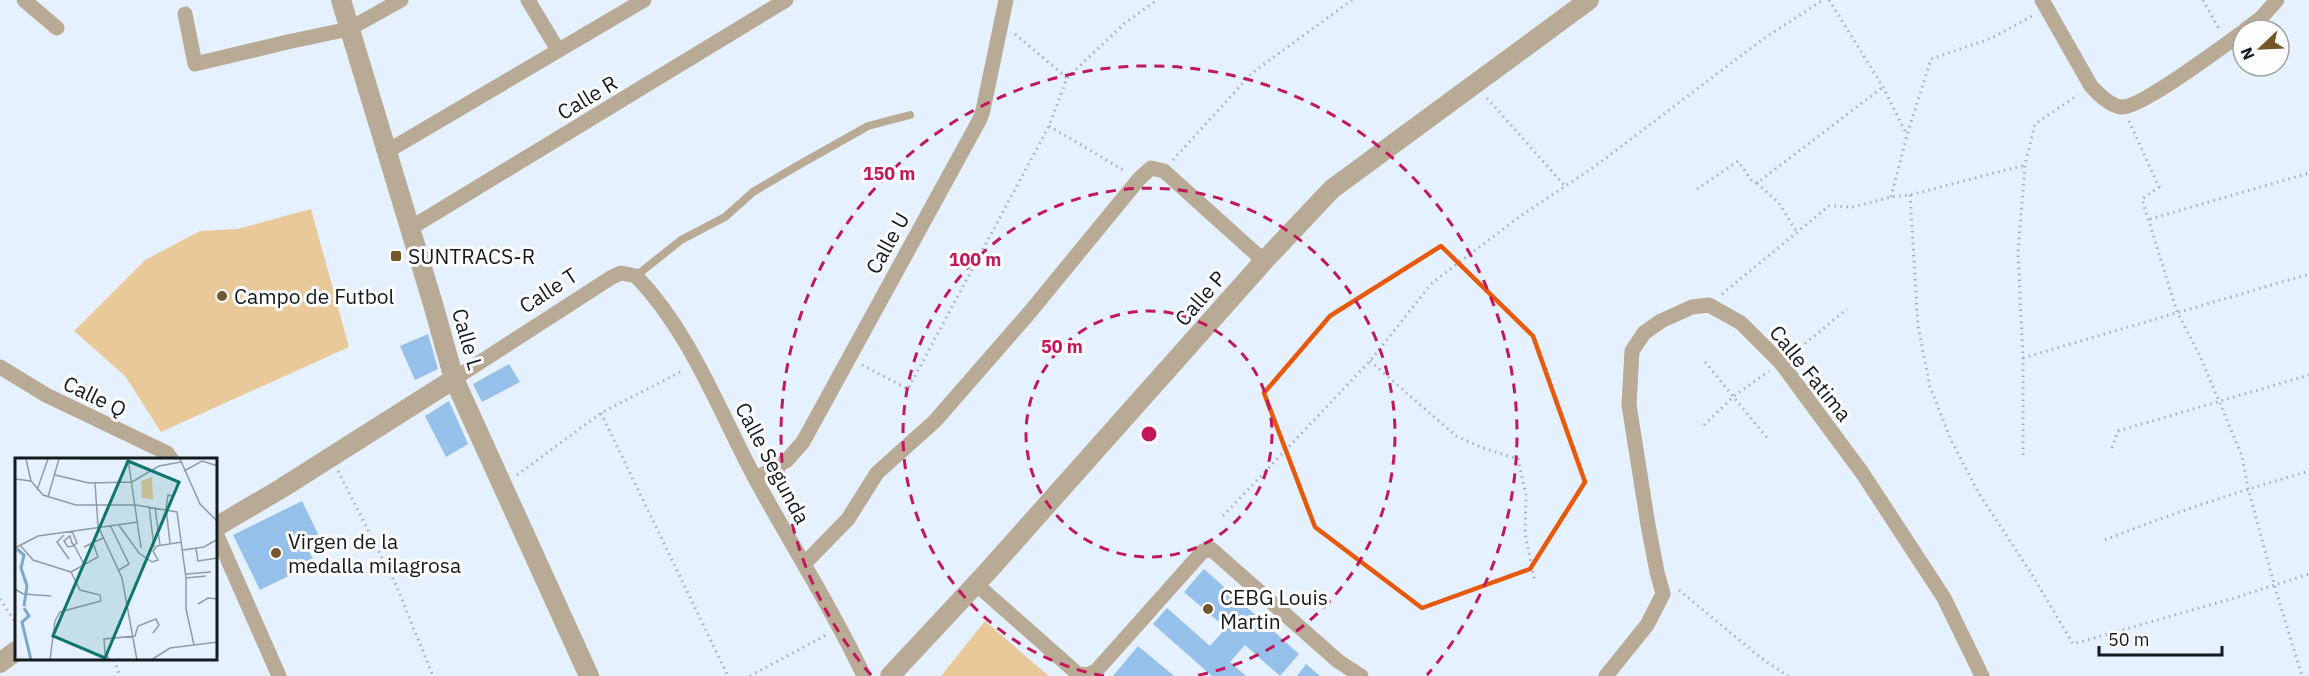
<svg xmlns="http://www.w3.org/2000/svg" width="2309" height="676" viewBox="0 0 2309 676" font-family="'IBM Plex Sans',sans-serif">
<style>
.green{fill:#e9c899}
.building{fill:#95c0ea}
.lines{fill:none;stroke-linecap:round;stroke-linejoin:round}
.path{stroke:#a5afba;stroke-width:3;stroke-dasharray:1.5 4.5;stroke-linecap:butt}
.service{stroke:#b9aa95;stroke-width:8}
.minor{stroke:#b9aa95;stroke-width:15}
.tertiary{stroke:#b9aa95;stroke-width:20}
.marked{fill:none;stroke:#e8590c;stroke-width:4.5;stroke-linejoin:round}
.ring{fill:none;stroke:#c2185b;stroke-width:3;stroke-dasharray:10 8}
.poi-dot{fill:#735629;stroke:#fdfdfd;stroke-width:2}
.labels{text-anchor:middle;dominant-baseline:central;stroke-width:6;stroke-linejoin:round;paint-order:stroke}
.street-label{font-size:21px;fill:#141a1f;stroke:#fdfdfd}
.poi-label{font-size:21px;fill:#141a1f;stroke:#fdfdfd;text-anchor:start}
.inset-river{fill:none;stroke:#7da6cf;stroke-width:3}
.inset-road{fill:none;stroke:#919ba5;stroke-width:1.5}
.view{fill:#0f766e;fill-opacity:0.15;stroke:#0f766e;stroke-width:3}
.inset-edge{fill:none;stroke:#141a1f;stroke-width:3}
.centre{fill:#c2185b;stroke:#fdfdfd;stroke-width:3}
.ring-label{font-size:18px;text-anchor:middle;font-weight:bold;fill:#c2185b;stroke:#fdfdfd;stroke-width:6;stroke-linejoin:round;paint-order:stroke}
</style>
<rect width="100%" height="100%" fill="#e5f1fe"/>
<path class="green" d="M 311,209 L 349,347 L 161,432 L 125,376 L 74,331 L 145,260 L 200,231 L 238,229 Z
M 985,621 L 1049,676 L 941,676 Z"/>
<path class="building" d="M 428,334 L 438,369 L 415,380 L 400,346 Z
M 509,364 L 520,382 L 482,402 L 473,384 Z
M 449,401 L 468,444 L 446,457 L 425,416 Z
M 302,501 L 318,534 L 304,542 L 315,563 L 260,590 L 233,535 Z
M 1204,569 L 1299,654 L 1280,676 L 1245,645 L 1230,662 L 1246,676 L 1212,676 L 1153,624 L 1167,608 L 1210,646 L 1226,628 L 1184,592 Z
M 1138,646 L 1174,676 L 1113,676 Z
M 1306,664 L 1320,676 L 1297,676 Z"/>
<g class="lines">
<path class="path" d="M 1829,0 L 1883,87 L 1906,133
M 2203,0 L 2220,31
M 1015,34 L 1067,78
M 1487,98 L 1565,186
M 2129,121 L 2159,187 L 2142,199 L 2177,312 L 2200,356 L 2242,456 L 2248,488 L 2274,584 L 2302,676
M 1049,126 L 1125,171
M 1173,160 L 1252,73 L 1352,0
M 1757,183 L 1779,203 L 1796,231
M 1697,189 L 1738,161 L 1752,181 L 1757,183 L 1883,87
M 1910,195 L 1918,326 L 1930,387 L 1951,440 L 1978,492 L 2031,573 L 2073,644 L 2231,599 L 2309,574
M 1891,197 L 1907,135 L 1931,59 L 1992,38 L 2034,15
M 2150,219 L 2309,173
M 1722,294 L 1829,206 L 1853,207 L 1891,197 L 1910,195 L 2025,165
M 1791,355 L 1847,309
M 2023,358 L 2309,274
M 1370,361 L 1456,436 L 1483,448 L 1518,459 L 1526,495 L 1525,534 L 1535,582
M 1705,362 L 1768,439
M 862,365 L 908,389 L 1049,126 L 1067,78 L 1125,23 L 1157,0
M 601,413 L 728,676
M 1704,425 L 1734,396 L 1769,371
M 2112,448 L 2118,431 L 2309,375
M 2023,455 L 2023,358 L 2018,252 L 2025,165 L 2035,124 L 2078,95
M 338,471 L 396,585 L 433,676
M 517,475 L 601,413 L 684,370
M 1223,516 L 1370,361 L 1432,283 L 1519,217 L 1594,167 L 1763,39 L 1823,0
M 2105,540 C 2172,513 2240,491 2309,471
M 1679,590 L 1761,658 L 1788,676
M 0,599 L 16,623
M 114,660 L 120,676
M 750,676 L 828,634"/>
<path class="service" d="M 636,276 L 681,240 L 725,217 L 753,192 L 797,166 L 868,126 L 910,115"/>
<path class="minor" d="M 24,0 L 57,28
M 528,0 L 558,50
M 2042,0 L 2091,86 C 2099,95 2109,105 2121,107 C 2140,109 2223,46 2243,32
M 185,14 L 195,64 L 292,41 L 349,29 L 401,0
M 2245,30 L 2261,18 L 2277,0
M 386,152 L 644,0
M 409,229 L 786,0
M 0,367 L 46,395 L 167,453 L 172,460
M 454,379 L 612,277 L 621,273 L 636,276 C 691,333 719,411 756,480 C 792,546 832,608 864,676
M 756,479 L 787,460 L 803,442 L 980,119 L 983,110 L 1006,0
M 216,533 L 279,676
M 804,564 L 848,519 L 877,473 L 935,421 L 1030,312 L 1139,179 L 1151,168 L 1164,171 L 1264,261
M 976,584 L 1078,674 L 1088,675 L 1097,670 L 1203,551 L 1211,549 L 1338,661 L 1361,676
M 1606,676 L 1647,625 L 1663,594 L 1657,572 L 1648,525 L 1629,405 L 1632,351 L 1644,333 L 1661,321 L 1692,307 L 1709,305 L 1741,323 L 1781,363 L 1863,474 L 1944,598 L 1982,676"/>
<path class="tertiary" d="M 341,0 L 433,304 L 454,379 L 589,676
M 216,527 L 282,488 L 454,379
M 0,663 L 16,651
M 890,676 L 989,570 L 1264,261 L 1332,189 L 1589,0"/>
</g>
<path class="marked" d="M 1441,246 L 1533,336 L 1585,482 L 1530,569 L 1422,608 L 1315,527 L 1264,393 L 1330,316 Z"/>
<g class="ring">
<circle cx="1149" cy="434" r="123"/>
<path d="M1104 676A246 246 0 1 1 1194 676"/>
<path d="M871 675A368 368 0 1 1 1427 675"/>
</g>
<g class="poi-dot">
<rect x="390" y="250" width="12" height="12" rx="3"/>
<circle cx="222" cy="296" r="6"/>
<circle cx="276" cy="553" r="6"/>
<circle cx="1208" cy="609" r="6"/>
</g>
<g class="labels">
<g class="street-label">
<text transform="translate(587 97) rotate(-31)">Calle R</text>
<text transform="translate(887 243) rotate(-61)">Calle U</text>
<text transform="translate(548 290) rotate(-33)">Calle T</text>
<text transform="translate(1200 298) rotate(-49)">Calle P</text>
<text transform="translate(468 339) rotate(74)">Calle L</text>
<text transform="translate(1811 373) rotate(51)">Calle Fatima</text>
<text transform="translate(95 396) rotate(26)">Calle Q</text>
<text transform="translate(773 463) rotate(62)">Calle Segunda</text>
</g>
<g class="poi-label">
<text x="408" y="256">SUNTRACS-R</text>
<text x="234" y="296">Campo de Futbol</text>
<text x="288" y="541">Virgen de la<tspan x="288" dy="24">medalla milagrosa</tspan></text>
<text x="1220" y="597">CEBG Louis<tspan x="1220" dy="24">Martin</tspan></text>
</g>
</g>
<g transform="translate(15 458)">
<rect width="202" height="202" fill="#e5f1fe"/>
<path d="M 137,19 L 138,41 L 127,40 L 126,23 Z" fill="#e9c899"/>
<path class="inset-river" d="M 2,91 L 9,97 L 6,110 L 12,128 L 9,148M 9,150 L 14,158 L 7,164 L 16,202"/>
<path class="inset-road" d="M 11,1 L 16,23M 65,1 L 111,1M 113,1 L 126,90M 165,1 L 185,46 L 203,64M 169,13 L 187,3 L 203,8M 40,17 L 74,25 L 117,24 L 144,8 L 166,4M 0,21 L 16,23 L 28,37 L 61,47 L 121,47 L 162,54 L 171,120 L 171,151 L 179,187M 80,25 L 83,68 L 107,120 L 122,202M 22,32 L 33,1M 33,39 L 44,1M 134,48 L 139,89M 140,49 L 145,87M 103,66 L 124,95 L 137,104 L 143,102 L 138,93 L 142,88 L 167,84M 95,67 L 114,106 L 104,112M 57,73 L 62,85 L 59,87 L 58,88 L 53,89 L 49,83 L 55,78 L 57,85 L 59,87 L 69,106M 49,77 L 42,84 L 54,101M 155,85 L 151,50 L 153,37 L 157,38M 5,87 L 18,102 L 56,114M 69,89 L 88,80M 0,90 L 23,78 L 123,64M 181,91 L 183,103 L 203,100M 168,92 L 189,89 L 203,81M 56,114 L 83,99 L 78,85M 171,116 L 196,114M 171,120 L 191,118M 0,131 L 8,136 L 36,138M 183,146 L 193,140 L 203,141M 35,202 L 40,163 L 45,154 L 86,143 L 85,137 L 65,132 L 56,114M 95,202 L 90,196 L 89,181 L 120,178 L 123,168 L 141,161 L 144,167 L 138,175M 136,202 L 155,190 L 203,184"/>
<path class="view" d="M 113,3 L 164,24 L 90,200 L 38,178 Z"/>
<rect width="202" height="202" class="inset-edge"/>
</g>
<circle cx="1149" cy="434" r="9" class="centre"/>
<g class="ring-label">
<text x="889" y="180">150 m</text>
<text x="975" y="266">100 m</text>
<text x="1062" y="353">50 m</text>
</g>
<g transform="translate(2261 48) rotate(247)"><circle r="28" fill="#fdfdfd" stroke="#a0a2a4" stroke-width="1.5"/>
<path d="M0-4.5L10 22L0 15L-10 22Z" fill="#735629"/>
<text y="-9" font-size="16" font-weight="bold" text-anchor="middle" fill="#141a1f">N</text>
</g>
<path d="M2099 646v9h123v-9" fill="none" stroke="#141a1f" stroke-width="3"/>
<text x="2108" y="646" font-size="18" fill="#141a1f" stroke="#fdfdfd" stroke-width="4.5" paint-order="stroke">50 m</text>
</svg>
